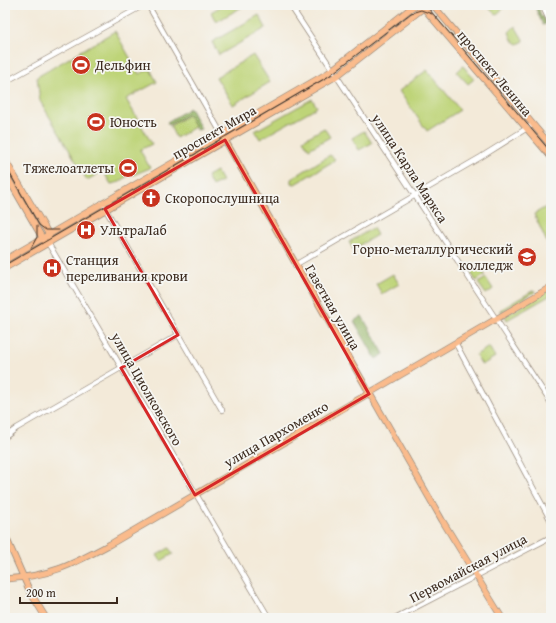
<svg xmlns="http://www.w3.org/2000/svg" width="556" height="623" viewBox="0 0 556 623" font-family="'Gentium Book Plus',serif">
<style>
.green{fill:#bed478;stroke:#7c7f4b}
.forest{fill:#96b668;stroke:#687043}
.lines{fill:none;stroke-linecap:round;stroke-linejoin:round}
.minor-casing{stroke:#978a7c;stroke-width:6}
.major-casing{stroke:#978a7c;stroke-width:7}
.minor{stroke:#fff;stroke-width:4.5}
.major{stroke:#fabb8c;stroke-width:5.5}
.tram{stroke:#3b2a1e;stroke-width:1}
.marked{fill:none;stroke:#d62828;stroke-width:3;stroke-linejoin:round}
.labels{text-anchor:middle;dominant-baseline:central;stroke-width:3.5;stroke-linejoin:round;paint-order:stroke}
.poi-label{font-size:14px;fill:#3b2a1e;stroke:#f6f6f2;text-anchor:start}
.street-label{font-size:14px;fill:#3b2a1e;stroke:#f6f6f2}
</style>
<rect width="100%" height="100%" fill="#f6f6f2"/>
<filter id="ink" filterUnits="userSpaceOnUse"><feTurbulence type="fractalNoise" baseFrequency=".025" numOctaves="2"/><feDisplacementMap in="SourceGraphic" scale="8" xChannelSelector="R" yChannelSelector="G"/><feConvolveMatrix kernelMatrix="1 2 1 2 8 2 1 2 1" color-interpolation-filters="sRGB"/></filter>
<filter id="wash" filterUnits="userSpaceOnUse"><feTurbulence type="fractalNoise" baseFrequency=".012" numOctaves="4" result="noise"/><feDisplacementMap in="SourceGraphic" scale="16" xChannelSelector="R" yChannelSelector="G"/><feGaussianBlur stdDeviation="0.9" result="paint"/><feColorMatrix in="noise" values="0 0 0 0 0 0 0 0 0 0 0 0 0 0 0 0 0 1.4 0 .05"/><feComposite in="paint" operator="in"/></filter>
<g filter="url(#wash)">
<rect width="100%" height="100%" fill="#f3ead9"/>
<path class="green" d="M 223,5 L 240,5 L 242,7 L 216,22 L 211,12 Z
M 486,5 L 507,5 L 496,15 Z
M 259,15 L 266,28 L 219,55 L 212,42 Z
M 515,26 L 524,41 L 518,44 L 512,40 L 509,32 Z
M 115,31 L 139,74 L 150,69 L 157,82 L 126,99 L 152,144 L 140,150 L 150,168 L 133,175 L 131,173 L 120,182 L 111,184 L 103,171 L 87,180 L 40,101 L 37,77 Z
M 253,55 L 270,82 L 233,105 L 216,77 Z
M 463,66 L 474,79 L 468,84 L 457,72 Z
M 427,70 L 460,110 L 427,131 L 399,91 Z
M 312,99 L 317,107 L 260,139 L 255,131 Z
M 188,115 L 195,127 L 176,138 L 170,126 Z
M 324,128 L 330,137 L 309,149 L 303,140 Z
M 364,131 L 372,143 L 359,150 L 352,138 Z
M 330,155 L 335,159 L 332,162 L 295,184 L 291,183 L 291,179 Z
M 216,171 L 222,181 L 212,186 L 207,176 Z
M 551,204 L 551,251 L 534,214 Z
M 373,228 L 377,235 L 353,249 L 349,242 Z
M 479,265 L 485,275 L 476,281 L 470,271 Z
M 393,274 L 399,284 L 382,294 L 376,284 Z
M 486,278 L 493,289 L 486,294 L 478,283 Z
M 551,289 L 551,295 L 507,320 L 505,316 Z
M 534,290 L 535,292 L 501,312 L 500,310 Z
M 489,347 L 495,357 L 482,365 L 476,355 Z
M 169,548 L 173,554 L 161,561 L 157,555 Z"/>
<path class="forest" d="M 538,6 L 541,16 L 543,16 L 546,24 L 543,25 L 535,7 Z
M 190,108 L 201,129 L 197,130 L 188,114 L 169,125 L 167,122 Z
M 362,316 L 384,354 L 376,359 L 354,321 Z"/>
</g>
<g filter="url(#ink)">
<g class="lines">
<defs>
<path id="minor" d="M 148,5 L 221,133
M 290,5 L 551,403
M 542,5 L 551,24
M 5,82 L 144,5
M 102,203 L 222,410
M 48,243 L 269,618
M 295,265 L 481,157 L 532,125
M 456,344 L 551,521
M 5,437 L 17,428 L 178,335
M 395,618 L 551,537"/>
<path id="major" d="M 421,5 L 551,157
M 433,5 L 551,146
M 221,133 L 442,520 L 502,618
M 5,160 L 48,233 L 48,237
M 5,173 L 44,241
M 5,260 L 328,73 L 415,5
M 5,268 L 338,75 L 427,5
M 5,535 L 30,592 L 46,618
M 5,579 C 53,576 73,564 114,542 L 551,287"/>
</defs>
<use href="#minor" class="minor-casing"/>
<use href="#major" class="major-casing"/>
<use href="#minor" class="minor"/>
<use href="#major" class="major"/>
<path class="tram" d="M 429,9 L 551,152
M 5,165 L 39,225 L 46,230 L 59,230
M 31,248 L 37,237 L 37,226
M 5,265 L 329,76 L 411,13 L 421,10 L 432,14"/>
</g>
</g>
<path class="marked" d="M 225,140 L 369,394 L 195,495 L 121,368 L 178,335 L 105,209 Z"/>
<defs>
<symbol id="stadium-disc" viewBox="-11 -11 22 22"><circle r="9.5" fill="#c8321e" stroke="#f6f6f2"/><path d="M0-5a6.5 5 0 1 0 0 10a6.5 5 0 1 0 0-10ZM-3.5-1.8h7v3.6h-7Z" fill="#fff"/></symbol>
<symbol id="church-disc" viewBox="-11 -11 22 22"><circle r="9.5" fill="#c8321e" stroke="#f6f6f2"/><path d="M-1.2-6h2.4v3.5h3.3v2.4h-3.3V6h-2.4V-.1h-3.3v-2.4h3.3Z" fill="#fff"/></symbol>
<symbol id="hospital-disc" viewBox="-11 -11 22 22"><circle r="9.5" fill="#c8321e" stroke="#f6f6f2"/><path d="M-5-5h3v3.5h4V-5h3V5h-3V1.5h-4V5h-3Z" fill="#fff"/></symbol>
<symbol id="university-disc" viewBox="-11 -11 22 22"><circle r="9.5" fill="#c8321e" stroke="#f6f6f2"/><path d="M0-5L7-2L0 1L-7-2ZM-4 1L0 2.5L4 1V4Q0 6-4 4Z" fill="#fff"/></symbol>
</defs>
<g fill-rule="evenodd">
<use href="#stadium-disc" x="70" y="54" width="22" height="22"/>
<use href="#stadium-disc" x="85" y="111" width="22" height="22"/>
<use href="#stadium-disc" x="117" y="157" width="22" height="22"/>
<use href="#church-disc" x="140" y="187" width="22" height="22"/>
<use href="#hospital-disc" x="75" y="219" width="22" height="22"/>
<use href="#university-disc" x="516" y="246" width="22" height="22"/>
<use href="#hospital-disc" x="41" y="257" width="22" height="22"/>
</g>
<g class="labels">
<g class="poi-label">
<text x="95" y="65">Дельфин</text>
<text x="110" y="122">Юность</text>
<text x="114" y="168" text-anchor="end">Тяжелоатлеты</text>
<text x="165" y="198">Скоропослушница</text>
<text x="100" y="230">УльтраЛаб</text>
<text x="513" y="249" text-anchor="end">Горно-металлургический<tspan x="513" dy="16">колледж</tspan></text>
<text x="66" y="260">Станция<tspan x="66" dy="16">переливания крови</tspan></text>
</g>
<g class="street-label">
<text transform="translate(495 73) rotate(50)">проспект Ленина</text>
<text transform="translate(214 132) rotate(-30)">проспект Мира</text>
<text transform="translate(410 168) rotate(57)">улица Карла Маркса</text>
<text transform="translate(333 307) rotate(60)">Газетная улица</text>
<text transform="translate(147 389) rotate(60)">улица Циолковского</text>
<text transform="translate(276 434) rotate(-30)">улица Пархоменко</text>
<text transform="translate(468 568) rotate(-28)">Первомайская улица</text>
</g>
</g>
<rect width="556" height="623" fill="none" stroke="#f6f6f2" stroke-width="20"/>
<path d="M20 597v6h97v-6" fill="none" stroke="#3b2a1e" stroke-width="2"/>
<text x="26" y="597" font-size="12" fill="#3b2a1e" stroke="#f6f6f2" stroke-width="3" paint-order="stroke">200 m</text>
</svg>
